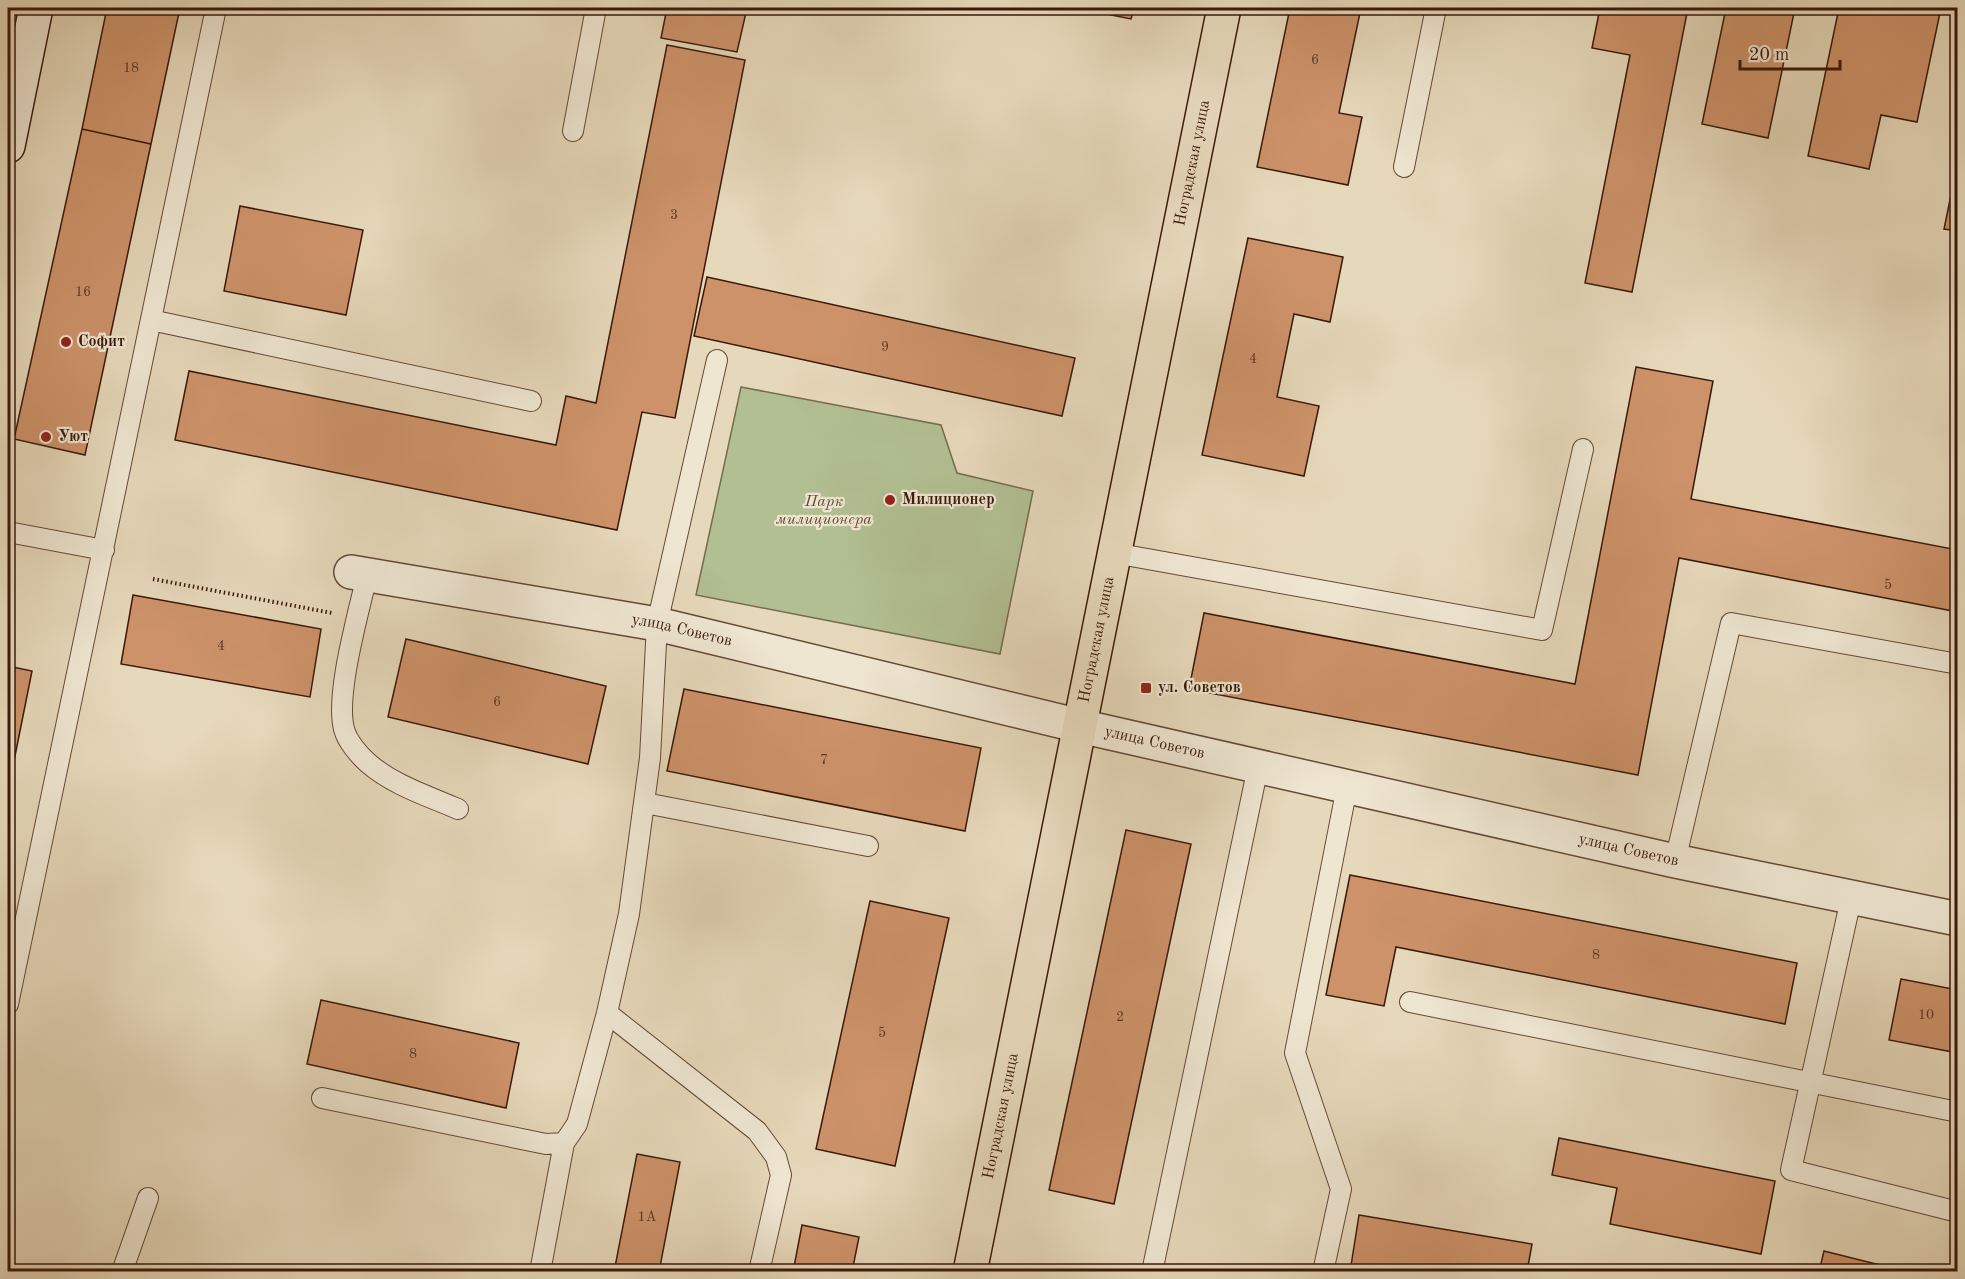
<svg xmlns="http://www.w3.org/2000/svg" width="1965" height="1279" viewBox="0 0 1965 1279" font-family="'Old Standard TT',serif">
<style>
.green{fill:#b1bf92;stroke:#766c4e;stroke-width:1.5}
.building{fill:#cd926a;stroke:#3a190a;stroke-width:1.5}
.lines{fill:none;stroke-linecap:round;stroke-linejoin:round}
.lane-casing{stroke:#654936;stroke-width:22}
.street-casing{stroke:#654936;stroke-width:36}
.secondary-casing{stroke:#3a190a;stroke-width:36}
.primary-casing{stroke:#3a190a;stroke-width:36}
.path{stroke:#3a190a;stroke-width:4;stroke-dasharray:1.5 3;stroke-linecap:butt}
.lane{stroke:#efe6d2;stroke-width:20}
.street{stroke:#efe6d2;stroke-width:33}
.secondary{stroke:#efe6d2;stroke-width:33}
.primary{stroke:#e6d8ba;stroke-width:33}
.poi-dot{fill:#8f2418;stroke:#efe6d2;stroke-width:2}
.labels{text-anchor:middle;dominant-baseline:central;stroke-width:4.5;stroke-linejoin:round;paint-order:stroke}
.number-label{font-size:14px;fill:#5f3722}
.street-label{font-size:16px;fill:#3a190a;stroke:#efe6d2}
.poi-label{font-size:16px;font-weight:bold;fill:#3a190a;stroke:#efe6d2;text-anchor:start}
.park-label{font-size:16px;font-style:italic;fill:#5e4b33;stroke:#efe6d2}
</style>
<rect width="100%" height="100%" fill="#e6d8ba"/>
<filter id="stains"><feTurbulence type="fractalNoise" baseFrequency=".00333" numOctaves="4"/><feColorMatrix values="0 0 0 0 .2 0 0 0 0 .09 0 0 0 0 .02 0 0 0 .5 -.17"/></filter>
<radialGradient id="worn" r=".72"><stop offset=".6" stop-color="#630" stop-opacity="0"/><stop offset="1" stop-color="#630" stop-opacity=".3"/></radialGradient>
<path class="green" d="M 741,387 L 941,425 L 957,473 L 1033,491 L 1000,654 L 696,595 Z"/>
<path class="building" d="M 107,8 L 180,8 L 151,144 L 82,129 Z
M 667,8 L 747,8 L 737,52 L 661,38 Z
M 1076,8 L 1134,8 L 1131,19 Z
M 1290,8 L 1361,8 L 1339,113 L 1362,117 L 1348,185 L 1257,167 Z
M 1600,8 L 1688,8 L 1632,292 L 1585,283 L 1630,55 L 1592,48 Z
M 1726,8 L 1795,8 L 1768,138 L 1702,124 Z
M 1839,8 L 1941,8 L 1917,122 L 1881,115 L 1869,169 L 1808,156 Z
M 667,45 L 745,60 L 675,418 L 642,412 L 617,530 L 175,440 L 189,371 L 556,445 L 566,396 L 596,403 Z
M 82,129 L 151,144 L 85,455 L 14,439 Z
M 1958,161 L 1958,231 L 1944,229 Z
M 240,206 L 363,230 L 346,315 L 224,291 Z
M 1248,238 L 1343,257 L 1330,322 L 1294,314 L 1277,397 L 1319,406 L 1304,476 L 1202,455 Z
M 707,277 L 1075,358 L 1062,416 L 694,336 Z
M 1636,367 L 1713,381 L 1691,499 L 1958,550 L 1958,612 L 1679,558 L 1638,775 L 1189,689 L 1204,613 L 1575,684 Z
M 133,595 L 321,629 L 310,697 L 121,664 Z
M 406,639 L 606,686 L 588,764 L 388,717 Z
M 8,666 L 32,671 L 8,791 Z
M 684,689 L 981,748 L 965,831 L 667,771 Z
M 1126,830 L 1191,844 L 1114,1204 L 1049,1190 Z
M 1350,875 L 1797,963 L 1785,1024 L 1396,947 L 1384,1006 L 1326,995 Z
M 870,901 L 949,918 L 895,1166 L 816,1149 Z
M 1901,979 L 1958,990 L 1958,1053 L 1889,1040 Z
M 321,1000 L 519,1043 L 506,1108 L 307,1064 Z
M 1559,1138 L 1775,1181 L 1761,1254 L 1610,1224 L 1617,1188 L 1552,1175 Z
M 637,1154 L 680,1162 L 659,1272 L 614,1272 Z
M 1359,1215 L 1532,1244 L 1527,1272 L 1350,1272 Z
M 802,1225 L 859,1237 L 852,1272 L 793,1272 Z
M 1824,1251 L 1908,1272 L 1819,1272 Z"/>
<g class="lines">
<defs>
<path id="lane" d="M 573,131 L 596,8
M 1404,167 L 1436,8
M 151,320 L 531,401
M 8,532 L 104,550
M 1114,553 L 1542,630 L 1583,449
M 367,575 C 359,612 335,694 344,729 C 347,741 359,755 368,763 C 393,785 428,796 458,809
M 645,803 L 868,846
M 1675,861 L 1731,623 L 1958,664
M 1851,899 L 1791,1170 L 1958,1212
M 1410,1002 L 1958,1112
M 8,1004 L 216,8
M 607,1013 L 757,1131 L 776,1157 L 781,1175 L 759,1272
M 322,1098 L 546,1144 L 564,1143 L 577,1124 L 607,1013 L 629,914 L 650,758 L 657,624 L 717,360
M 122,1272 L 148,1198
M 540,1272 L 564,1143
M 1152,1272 L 1258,767
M 1323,1272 L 1341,1189 L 1295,1053 L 1347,787"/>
<g id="street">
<path id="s1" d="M 351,572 L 657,624 L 1080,726 L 1675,861 L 1958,919"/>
</g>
<path id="secondary" d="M 8,146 L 36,8"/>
<g id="primary">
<path id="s2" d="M 970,1272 L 1224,8"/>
</g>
</defs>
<use href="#lane" class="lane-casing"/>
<use href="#street" class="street-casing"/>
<use href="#secondary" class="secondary-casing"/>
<use href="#primary" class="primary-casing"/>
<path class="path" d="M 153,579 L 332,613"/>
<use href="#lane" class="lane"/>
<use href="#street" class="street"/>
<use href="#secondary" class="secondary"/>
<use href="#primary" class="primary"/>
</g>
<g class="poi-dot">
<circle cx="66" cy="342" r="6"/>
<circle cx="46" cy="437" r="6"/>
<circle cx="890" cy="500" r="6"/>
<rect x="1140" y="682" width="12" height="12" rx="3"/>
</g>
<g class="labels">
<g class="number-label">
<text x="1315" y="60">6</text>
<text x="131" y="68">18</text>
<text x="674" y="215">3</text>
<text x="83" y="292">16</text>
<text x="885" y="347">9</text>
<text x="1253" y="359">4</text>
<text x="1888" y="585">5</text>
<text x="221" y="646">4</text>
<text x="497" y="702">6</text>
<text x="824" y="760">7</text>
<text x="1596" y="955">8</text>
<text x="1926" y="1015">10</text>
<text x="1120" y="1017">2</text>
<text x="882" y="1033">5</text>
<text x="413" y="1054">8</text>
<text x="647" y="1217">1А</text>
</g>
<g class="street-label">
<text stroke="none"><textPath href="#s2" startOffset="1131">Ноградская улица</textPath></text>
<text stroke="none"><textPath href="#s1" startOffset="336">улица Советов</textPath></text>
<text stroke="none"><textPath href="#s2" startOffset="645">Ноградская улица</textPath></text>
<text stroke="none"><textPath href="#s1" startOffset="822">улица Советов</textPath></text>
<text stroke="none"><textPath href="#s1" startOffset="1308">улица Советов</textPath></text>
<text stroke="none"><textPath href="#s2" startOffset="159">Ноградская улица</textPath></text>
</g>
<g class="poi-label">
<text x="78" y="342">Софит</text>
<text x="58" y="437">Уют</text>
<text x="902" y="500">Милиционер</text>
<text x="1158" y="688">ул. Советов</text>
</g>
<g class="park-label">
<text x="824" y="502">Парк<tspan x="824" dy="18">милиционера</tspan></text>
</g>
</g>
<rect width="1965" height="1279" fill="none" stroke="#e6d8ba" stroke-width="30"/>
<rect x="9" y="9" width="1947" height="1261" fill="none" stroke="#3a190a" stroke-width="3"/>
<rect x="15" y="15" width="1935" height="1249" fill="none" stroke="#3a190a" stroke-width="1.5"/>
<path d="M1740 60v9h100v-9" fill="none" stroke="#3a190a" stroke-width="3"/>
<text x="1749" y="60" font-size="18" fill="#3a190a" stroke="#efe6d2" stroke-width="4.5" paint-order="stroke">20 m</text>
<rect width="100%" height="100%" filter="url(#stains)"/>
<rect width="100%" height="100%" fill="url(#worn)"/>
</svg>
